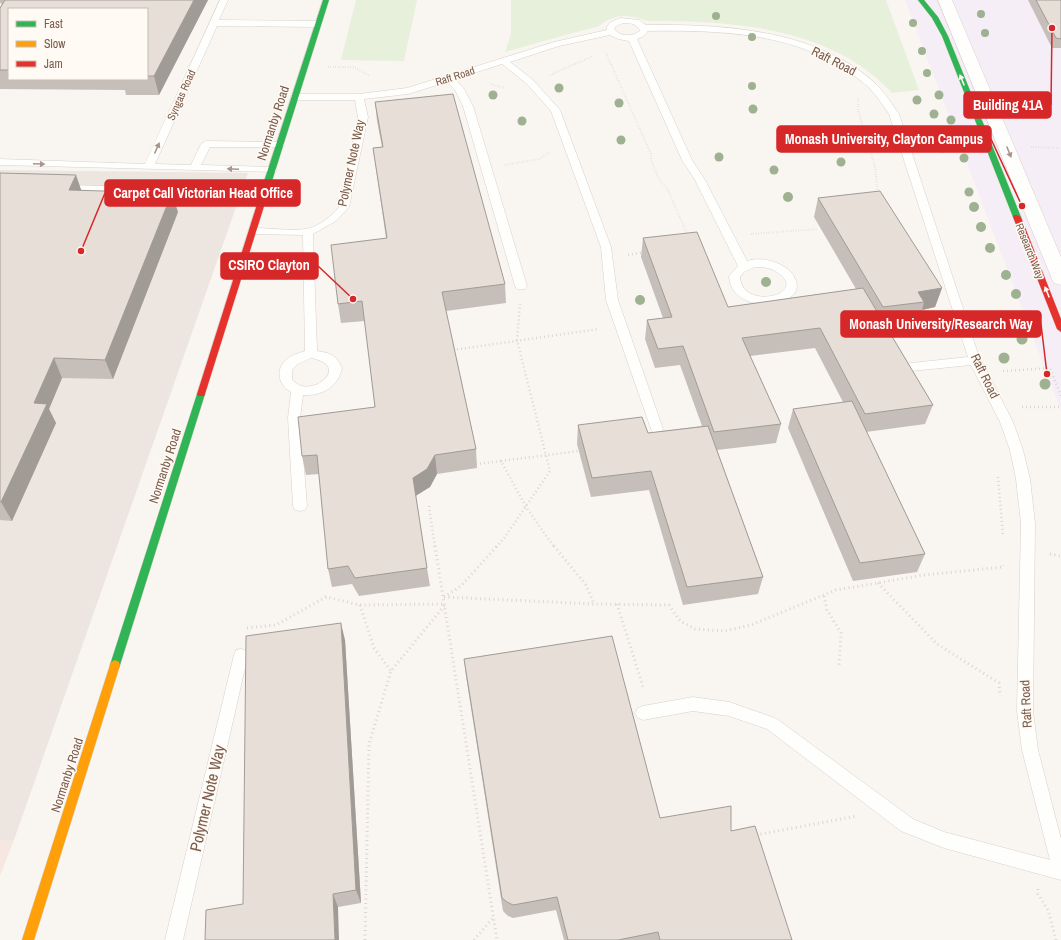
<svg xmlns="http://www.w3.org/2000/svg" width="1061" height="940" viewBox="0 0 1061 940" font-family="'Archivo Narrow',sans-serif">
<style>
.commercial{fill:#f6e8e1}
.industrial{fill:#ede5e0}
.education{fill:#f6eef6}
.green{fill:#e7f0db}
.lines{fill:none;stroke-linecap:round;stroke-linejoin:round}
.lane-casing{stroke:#d7d1cb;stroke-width:1}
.street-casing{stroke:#d7d1cb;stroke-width:1}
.fast-casing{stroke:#d9d2cb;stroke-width:1}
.slow-casing{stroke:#d9d2cb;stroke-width:1}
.jam-casing{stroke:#d9d2cb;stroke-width:1}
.path-far2{stroke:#dcd5d0;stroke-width:2;stroke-dasharray:0.5 2;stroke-linecap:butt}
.path-far1{stroke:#dcd5d0;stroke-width:2.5;stroke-dasharray:1 3;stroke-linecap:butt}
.path{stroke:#dcd5d0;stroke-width:3;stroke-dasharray:1 3.5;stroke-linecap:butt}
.lane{fill:#fefefd;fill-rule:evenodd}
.street{fill:#fefefd;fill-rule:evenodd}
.fast{fill:#30b455;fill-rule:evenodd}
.slow{fill:#ff9f0a;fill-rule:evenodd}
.jam{fill:#e5322d;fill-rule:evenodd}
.tree{fill:#9eb190}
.wall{fill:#c6bfb9;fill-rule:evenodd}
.shaded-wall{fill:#a19b96}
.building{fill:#e6ded7;stroke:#a19b96}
.oneway{fill:#fffaf3}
.oneway2{fill:#a8958b}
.labels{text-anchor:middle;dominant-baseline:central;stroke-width:3;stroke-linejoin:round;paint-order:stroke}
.far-street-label{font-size:11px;fill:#7a5c4d;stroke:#fffaf3}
.street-label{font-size:13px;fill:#7a5c4d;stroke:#fffaf3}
.near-street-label{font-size:16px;fill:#7a5c4d;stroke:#fffaf3}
.leader{fill:none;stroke:#d62828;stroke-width:1.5}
.callout-dot{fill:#d62828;stroke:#fffaf3;stroke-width:1.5}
.callout{fill:#d62828;stroke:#d62828;stroke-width:1.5}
.callout-label{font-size:14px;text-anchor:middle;font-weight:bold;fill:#fff}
</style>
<rect width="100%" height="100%" fill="#f9f5f0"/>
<path class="commercial" d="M 0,840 L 14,840 L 0,876 Z"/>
<path class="industrial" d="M 0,170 L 248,173 L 14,840 L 0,840 Z"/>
<path class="education" d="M 905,0 L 1061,0 L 1061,411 Z"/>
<path class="green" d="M 356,0 L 417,0 L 404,61 L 341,60 Z
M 511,0 L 886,0 L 919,90 L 892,93 C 833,28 735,21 653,21 C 642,21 634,15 623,16 C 618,16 611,18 606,21 C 602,23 600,26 596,27 C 565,35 536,43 505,52 L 511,34 Z"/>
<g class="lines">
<defs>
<path id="lane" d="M 220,0 L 228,0 L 219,20 L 318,21 L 322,24 L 318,27 L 217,26 L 155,164 L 191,165 L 201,144 L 206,141 L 280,142 L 283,143 L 285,145 L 283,147 L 210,147 L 201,165 L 272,167 L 277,170 L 276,172 L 0,165 L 0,159 L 145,164 Z
M 621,18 L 639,20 L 646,25 C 722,24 818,29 877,85 C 885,93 892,104 899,114 L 978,354 L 1013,422 L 1023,450 L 1030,479 L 1035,523 L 1033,711 L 1038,750 L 1061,839 L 1061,880 L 944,848 L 901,831 L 767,729 L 729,716 L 693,711 L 643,720 L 638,718 L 635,713 L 638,708 L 643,706 L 693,697 L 729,702 L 772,717 L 777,719 L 913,819 L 944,832 L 1050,860 L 1022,750 L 1017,711 L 1021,523 L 1016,479 L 1010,450 L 1000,422 L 971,365 L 902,372 L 898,371 L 896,368 L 898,365 L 902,364 L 968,357 L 889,114 C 883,106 878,97 871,90 C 867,85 862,82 857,78 C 800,32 718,30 648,31 L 644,36 L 637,39 L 692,160 L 705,180 L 747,261 C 758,257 773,260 783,266 C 788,269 793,273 795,279 C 810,308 731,318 729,276 L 738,266 L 695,180 L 682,160 L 629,41 L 618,39 L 610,35 L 559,46 L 510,62 L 533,80 L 560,110 L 611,247 L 618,300 L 663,429 L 661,432 L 657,434 L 653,432 L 651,429 L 606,300 L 601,247 L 551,111 L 527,84 L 502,64 L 455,79 L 464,89 L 473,106 L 527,286 L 525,289 L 517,289 L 515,286 L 463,106 L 455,90 L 447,82 L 408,94 L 364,99 L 368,117 L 349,207 L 336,221 L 313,234 L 317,351 C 331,353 336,355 342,368 C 338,388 321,396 303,395 L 300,418 L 307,506 L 305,510 L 300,511 L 295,510 L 293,506 L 288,418 L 291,392 C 278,385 275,369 287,359 C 292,355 299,353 305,351 L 303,235 L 253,234 L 248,231 L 253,228 C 270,228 289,231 306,229 C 318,227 332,216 339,207 L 358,117 L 355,100 L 295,100 L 290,97 L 295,94 L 359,94 L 407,88 L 554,42 L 607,30 C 606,23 614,20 621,18 ZM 623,23 C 630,23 637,23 640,31 C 631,37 621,37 614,29 L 616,26 ZM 755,267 C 765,267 773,268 781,275 C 805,296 742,310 740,277 L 744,272 ZM 311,358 C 355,366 307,402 292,379 L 292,370 L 298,364 Z
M 63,185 L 190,188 L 263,194 L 268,197 L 263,200 L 190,194 L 59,190 L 58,188 L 59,186 Z
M 241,649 L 246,650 L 248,655 L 183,940 L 165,940 L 234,655 L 236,650 Z"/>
<path id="street" d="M 938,0 L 952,0 L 1061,257 L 1061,285 L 1054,283 L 1052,279 Z"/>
<path id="fast" d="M 323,0 L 329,0 L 266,200 L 265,202 L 259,202 L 258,200 Z
M 918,0 L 924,0 L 938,17 L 948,36 L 1021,217 L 1020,219 L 1017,219 L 1013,217 L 942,36 L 932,18 Z
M 201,391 L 205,394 L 120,665 L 119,668 L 115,670 L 111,668 L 110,665 L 197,394 Z"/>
<path id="slow" d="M 115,660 L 119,662 L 120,665 L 34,940 L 22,940 L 110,665 L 111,662 Z"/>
<path id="jam" d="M 259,198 L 265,198 L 266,200 L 205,394 L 204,396 L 198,396 L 197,394 Z
M 1014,215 L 1017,215 L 1021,217 L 1061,319 L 1061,332 L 1057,329 L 1013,217 Z"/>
</defs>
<use href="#lane" class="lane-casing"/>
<use href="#street" class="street-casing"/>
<use href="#fast" class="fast-casing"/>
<use href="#slow" class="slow-casing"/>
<use href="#jam" class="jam-casing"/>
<path class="path-far2" d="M 606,53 L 651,154 L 651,160 L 660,181 L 667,188 L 688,236
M 328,67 L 354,67 L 370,76
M 550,75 L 593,56
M 491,84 L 505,88
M 858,99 L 858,110 L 875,167 L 878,194
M 1031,147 L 1061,148
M 505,165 L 539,159 L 550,152
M 751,234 L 818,229"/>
<path class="path-far1" d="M 628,255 L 645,252
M 453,350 L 599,329
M 1003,371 L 1050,368 L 1061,396
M 1022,407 L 1061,407
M 501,461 L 579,451
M 476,464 L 501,461 L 526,507 L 554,547
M 998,477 L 1003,536
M 429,506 L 435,547
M 496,547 L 505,537 L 550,471 L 517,340 L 520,304"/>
<path class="path" d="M 435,546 L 497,940
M 554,546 L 586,585 L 594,604
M 1050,554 L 1061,556
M 878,583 L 937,644 L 999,683 L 1000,696
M 824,596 L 827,610 L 841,633 L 839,666
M 444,597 L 594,604 L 669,605 L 680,621 L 695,629 L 725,631 L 751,625 L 836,590 L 924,575 L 1003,567 L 1003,565
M 444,597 L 461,586 L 497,546
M 617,604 L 644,690
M 360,605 L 374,648 L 391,671
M 247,628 L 276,625 L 326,597 L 360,605 L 445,604
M 756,835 L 857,816
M 1038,889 L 1038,894 L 1048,910 L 1056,940
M 365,940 L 369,744 L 391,671 L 445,605
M 474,940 L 493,918"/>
<use href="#lane" class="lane"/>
<use href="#street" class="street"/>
<use href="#fast" class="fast"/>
<use href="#slow" class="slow"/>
<use href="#jam" class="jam"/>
</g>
<g class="tree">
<circle cx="981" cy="14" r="4"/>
<circle cx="716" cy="16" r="4"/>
<circle cx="913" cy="23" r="4"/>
<circle cx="985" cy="33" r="4"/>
<circle cx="752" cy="37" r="4"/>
<circle cx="922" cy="51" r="4"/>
<circle cx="927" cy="73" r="4"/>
<circle cx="752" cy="86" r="4"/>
<circle cx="559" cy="88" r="4.5"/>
<circle cx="493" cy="95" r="4.5"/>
<circle cx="939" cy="95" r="4.5"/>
<circle cx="917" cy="100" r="4.5"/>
<circle cx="619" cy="103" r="4.5"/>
<circle cx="753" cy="109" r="4.5"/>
<circle cx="934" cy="114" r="4.5"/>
<circle cx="951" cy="120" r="4.5"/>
<circle cx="522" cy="121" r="4.5"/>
<circle cx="621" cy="140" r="4.5"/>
<circle cx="943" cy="148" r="4.5"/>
<circle cx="719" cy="157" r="4.5"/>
<circle cx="964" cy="158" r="4.5"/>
<circle cx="841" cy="162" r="4.5"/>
<circle cx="774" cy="170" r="4.5"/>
<circle cx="969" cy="192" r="4.5"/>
<circle cx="788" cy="197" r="5"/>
<circle cx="974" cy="207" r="5"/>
<circle cx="981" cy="227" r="5"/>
<circle cx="990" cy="248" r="5"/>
<circle cx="1006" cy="275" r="5"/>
<circle cx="766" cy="282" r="5"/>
<circle cx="1016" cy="294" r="5"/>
<circle cx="640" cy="300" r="5"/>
<circle cx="1022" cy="339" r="5.5"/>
<circle cx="1004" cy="358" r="5.5"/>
<circle cx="1045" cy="384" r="5.5"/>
</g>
<path class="wall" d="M 0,0 L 208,0 L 159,95 L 126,95 L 125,90 L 0,89 L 0,8 L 2,4 L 0,3 ZM 9,9 L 147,9 L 147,79 L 9,79 Z
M 1028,0 L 1061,0 L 1061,48 L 1052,48 Z
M 375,102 L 505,284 L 506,303 L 446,311 L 476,449 L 477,468 L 437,474 L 430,487 L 416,496 L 427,568 L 430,586 L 359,596 L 352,584 L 332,587 L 328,569 L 319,474 L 306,475 L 302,456 L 375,407 L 365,321 L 341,323 L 338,304 L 386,238 L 373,148 L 382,147 L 377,121 Z
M 0,173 L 82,190 L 178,212 L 113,379 L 62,378 L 49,409 L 56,423 L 12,521 L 0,520 Z
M 818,198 L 942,288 L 935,307 L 922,310 L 917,321 L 885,325 L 933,405 L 925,424 L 866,432 L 925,554 L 917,572 L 853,581 L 788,428 L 793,409 L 843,402 L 815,348 L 750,356 L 781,424 L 776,443 L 717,450 L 763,577 L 758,594 L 683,605 L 649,490 L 591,497 L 577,444 L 578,425 L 648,433 L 702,426 L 680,365 L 655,368 L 645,339 L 647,320 L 663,318 L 641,257 L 643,238 L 728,307 L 856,289 L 814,217 Z
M 345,640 L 361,903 L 338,907 L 243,904 Z
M 464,659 L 660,818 L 731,831 L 792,940 L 564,940 L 556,910 L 513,918 L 508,916 L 503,911 L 466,676 Z"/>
<path class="shaded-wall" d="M 194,0 L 208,0 L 159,95 L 154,76 Z
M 76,175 L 83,195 L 69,190 Z
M 172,193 L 178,212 L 113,379 L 105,360 Z
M 942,288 L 935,307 L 922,310 L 924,302 L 918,292 Z
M 54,358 L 62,378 L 49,409 L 56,423 L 12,521 L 1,502 L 34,403 Z
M 435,455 L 437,474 L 430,487 L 415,496 L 413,478 Z
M 341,623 L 345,640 L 361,903 L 356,890 Z
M 333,894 L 338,907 L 339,940 L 335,940 Z"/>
<path class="building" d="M 5,0 L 194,0 L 154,76 L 147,76 L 147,9 L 9,9 L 9,70 L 0,70 L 0,8 Z
M 1036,0 L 1061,0 L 1061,39 L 1056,38 Z
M 453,94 L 505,284 L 442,292 L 476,449 L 435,455 L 427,469 L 413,478 L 427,568 L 355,578 L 348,566 L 328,569 L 317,455 L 302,456 L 298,417 L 375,407 L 362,301 L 338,304 L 331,245 L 387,238 L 373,148 L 383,147 L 375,102 Z
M 0,173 L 76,175 L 69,190 L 172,193 L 105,360 L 54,358 L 34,403 L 47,404 L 1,502 L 0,502 Z
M 880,191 L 942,288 L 918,292 L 924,302 L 883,307 L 818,198 Z
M 697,232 L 728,307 L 863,288 L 933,405 L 865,414 L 820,328 L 742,338 L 781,424 L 714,432 L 683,346 L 658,349 L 647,320 L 672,317 L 643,238 Z
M 852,401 L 925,554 L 860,563 L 793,409 Z
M 642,417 L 648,433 L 708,426 L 763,577 L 687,587 L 651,471 L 592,478 L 578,425 Z
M 341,623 L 356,890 L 333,894 L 335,940 L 205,940 L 206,910 L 243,904 L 246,636 Z
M 612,636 L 660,818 L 731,806 L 731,831 L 755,826 L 792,940 L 660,940 L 658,932 L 618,940 L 568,940 L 557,897 L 513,905 L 507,902 L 502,898 L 464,659 Z"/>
<defs><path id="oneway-solid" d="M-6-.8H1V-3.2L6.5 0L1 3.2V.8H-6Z"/></defs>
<g class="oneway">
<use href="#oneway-solid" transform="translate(962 80) rotate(-112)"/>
<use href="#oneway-solid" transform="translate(1047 292) rotate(-112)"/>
</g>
<g class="oneway2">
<use href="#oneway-solid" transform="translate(157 148) rotate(-66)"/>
<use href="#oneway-solid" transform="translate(1009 152) rotate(68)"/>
<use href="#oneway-solid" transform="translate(39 164) rotate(2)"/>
<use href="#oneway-solid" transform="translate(233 169) rotate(-178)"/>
</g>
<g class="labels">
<g class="far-street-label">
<text transform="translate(455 76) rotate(-18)">Raft Road</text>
<text transform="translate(181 95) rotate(-66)">Syngas Road</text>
<text transform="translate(1030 251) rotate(68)">Research Way</text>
</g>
<g class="street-label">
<text transform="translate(834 61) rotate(27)">Raft Road</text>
<text transform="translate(273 123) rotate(-72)">Normanby Road</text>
<text transform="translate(351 163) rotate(-78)">Polymer Note Way</text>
<text transform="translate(985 376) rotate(64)">Raft Road</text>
<text transform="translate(165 466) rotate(-72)">Normanby Road</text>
<text transform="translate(1026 704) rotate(-93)">Raft Road</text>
<text transform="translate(67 775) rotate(-72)">Normanby Road</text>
</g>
<g class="near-street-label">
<text transform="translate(207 798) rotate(-77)">Polymer Note Way</text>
</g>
</g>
<path class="leader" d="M1052 28L1051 105M1022 206L991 139M81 251L105 193M353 299L318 266M1047 374L1041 324"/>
<g class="callout-dot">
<circle cx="1052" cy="28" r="4"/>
<circle cx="1022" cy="206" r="4"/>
<circle cx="81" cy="251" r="4"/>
<circle cx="353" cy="299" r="4"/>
<circle cx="1047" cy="374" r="4"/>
</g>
<g class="callout">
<rect x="964" y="92" width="87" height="26" rx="4"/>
<rect x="777" y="126" width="214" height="26" rx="4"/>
<rect x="105" y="180" width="195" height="26" rx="4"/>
<rect x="221" y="253" width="97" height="26" rx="4"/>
<rect x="841" y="311" width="200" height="26" rx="4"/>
</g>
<g class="callout-label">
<text x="1008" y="110">Building 41A</text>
<text x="884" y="144">Monash University, Clayton Campus</text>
<text x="203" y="198">Carpet Call Victorian Head Office</text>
<text x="269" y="270">CSIRO Clayton</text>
<text x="941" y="329">Monash University/Research Way</text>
</g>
<rect x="8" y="8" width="140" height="72" fill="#fffaf3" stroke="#cabbb1"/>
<rect x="16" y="21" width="20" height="6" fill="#30b455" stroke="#cabbb1"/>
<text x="44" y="28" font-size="12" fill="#7a5c4d">Fast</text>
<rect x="16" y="41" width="20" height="6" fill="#ff9f0a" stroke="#cabbb1"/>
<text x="44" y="48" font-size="12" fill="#7a5c4d">Slow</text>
<rect x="16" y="61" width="20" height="6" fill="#e5322d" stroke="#cabbb1"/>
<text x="44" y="68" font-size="12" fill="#7a5c4d">Jam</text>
</svg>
